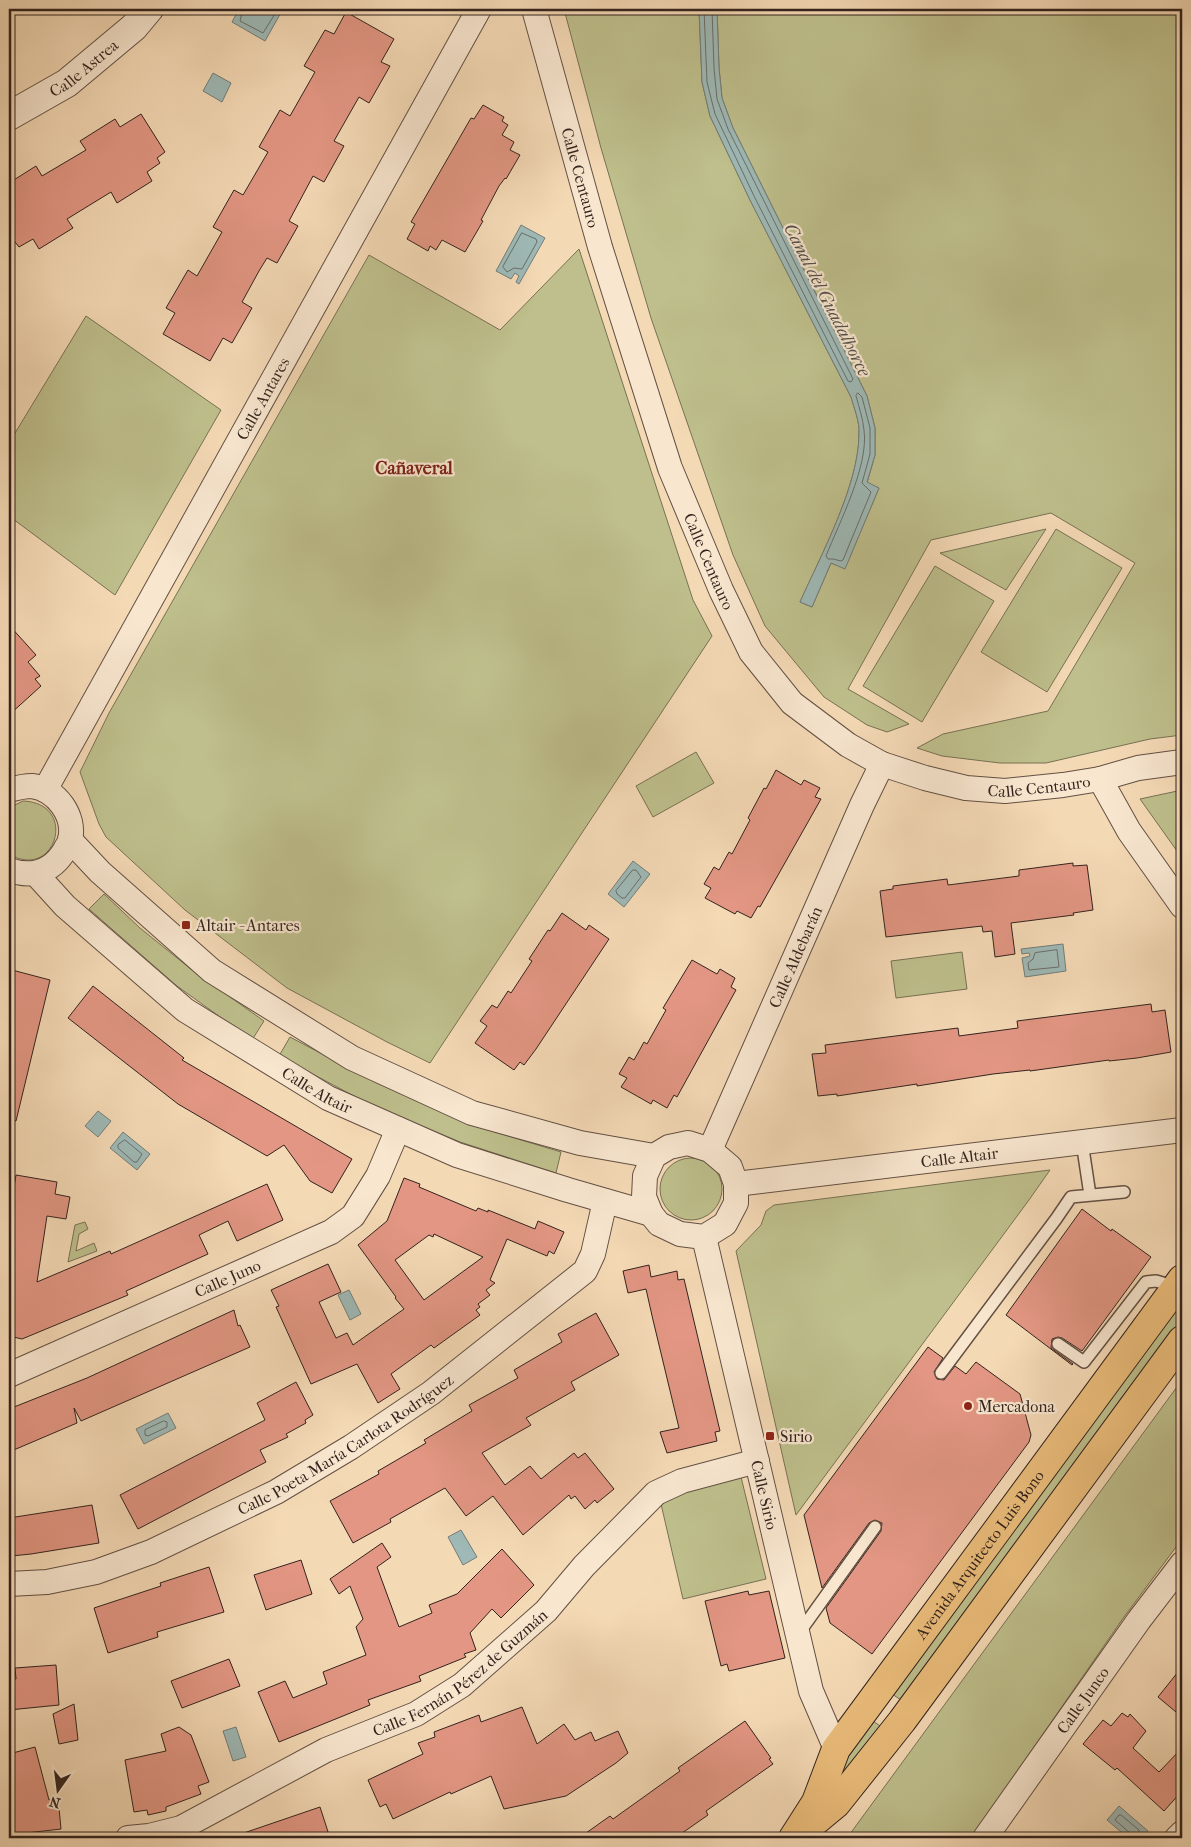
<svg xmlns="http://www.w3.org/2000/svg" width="1191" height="1847" viewBox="0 0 1191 1847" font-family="'IM FELL French Canon',serif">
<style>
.green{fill:#bebf8c;stroke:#787154}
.water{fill:#9eb9b6;stroke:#737d79}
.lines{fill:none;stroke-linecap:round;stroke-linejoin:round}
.shore{stroke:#686e6a;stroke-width:1}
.building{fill:#e29683;stroke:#33231d;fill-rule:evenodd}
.service-casing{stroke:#635043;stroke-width:14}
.minor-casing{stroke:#635043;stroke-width:26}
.tertiary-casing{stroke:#635043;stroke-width:30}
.primary-casing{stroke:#33231d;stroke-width:30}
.service{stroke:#f8e6cf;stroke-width:11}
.minor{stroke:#f8e6cf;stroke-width:24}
.tertiary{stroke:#f8e6cf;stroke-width:28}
.primary{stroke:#eabc7a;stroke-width:28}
.poi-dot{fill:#8f2418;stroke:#f8e6cf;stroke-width:2}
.labels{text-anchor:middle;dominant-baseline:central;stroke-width:4.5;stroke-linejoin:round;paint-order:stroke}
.street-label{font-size:16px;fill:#33231d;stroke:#f8e6cf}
.poi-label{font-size:16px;fill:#33231d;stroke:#f8e6cf;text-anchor:start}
.water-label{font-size:18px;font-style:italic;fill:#53504b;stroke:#f8e6cf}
.neighbourhood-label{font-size:18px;font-weight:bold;fill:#7a1f14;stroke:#f8e6cf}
</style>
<rect width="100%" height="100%" fill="#f4d9b5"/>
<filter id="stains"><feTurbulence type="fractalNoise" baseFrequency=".004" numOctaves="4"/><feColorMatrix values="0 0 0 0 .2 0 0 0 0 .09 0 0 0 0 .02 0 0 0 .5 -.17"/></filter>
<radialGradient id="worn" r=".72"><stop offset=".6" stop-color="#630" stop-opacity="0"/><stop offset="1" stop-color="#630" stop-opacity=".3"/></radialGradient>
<path class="green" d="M 564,9 L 699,9 L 702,82 L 710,116 L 750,200 L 851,397 C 854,408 860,422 859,434 C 859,485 821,555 800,602 L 812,607 L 831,563 L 845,568 L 879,488 L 867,483 L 875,455 L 875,428 L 867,396 L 733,128 L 722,98 L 719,68 L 717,9 L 1182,9 L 1182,735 L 1150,739 L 1046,763 L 1000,763 L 942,756 L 917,748 L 943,734 L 1048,711 L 1135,563 L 1051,513 L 931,540 L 848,689 L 909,724 L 887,732 L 867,725 L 824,697 L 765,626 L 733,555 L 651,318 L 601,148 Z
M 579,249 L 693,600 L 712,636 L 430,1063 L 387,1042 L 287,988 L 185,910 L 106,837 L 99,824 L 80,772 L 109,713 L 369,255 L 500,330 Z
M 86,316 L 221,410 L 115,595 L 9,516 L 9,443 Z
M 1046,529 L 1006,590 L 940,553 Z
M 1056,529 L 1122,568 L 1047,692 L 981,652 Z
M 935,566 L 994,601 L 922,722 L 863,686 Z
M 696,752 L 714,783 L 653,817 L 636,786 Z
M 1182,790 L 1182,858 L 1140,799 Z
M 23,801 C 79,803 56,882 9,854 L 9,808 Z
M 104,894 L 140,928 L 192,970 L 264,1021 L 252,1040 L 177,986 L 89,909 Z
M 962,952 L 967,989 L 896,998 L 891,961 Z
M 290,1037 L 377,1083 L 468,1124 L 561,1152 L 556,1173 L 460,1142 L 367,1103 L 279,1056 Z
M660 1189a31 31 0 1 1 62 0a31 31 0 1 1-62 0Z
M 1050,1170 L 1029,1200 L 796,1515 L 736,1251 L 761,1225 L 766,1211 L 774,1205 Z
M 85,1222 L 88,1229 L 79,1234 L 76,1251 L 94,1243 L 97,1251 L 68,1262 L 75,1225 Z
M 1182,1301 L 1182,1323 L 904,1702 L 892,1694 Z
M 1182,1380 L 1182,1539 L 1124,1617 L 971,1838 L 847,1838 Z
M 741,1477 L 766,1579 L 683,1599 L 661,1504 L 690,1489 Z
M 873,1721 L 883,1728 L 834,1793 L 842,1765 Z"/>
<path class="water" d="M 239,9 L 283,9 L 265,41 L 232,22 Z
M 699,9 L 717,9 L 719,68 L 722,98 L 733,128 L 867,396 L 875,428 L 875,455 L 867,482 L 879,488 L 845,569 L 831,563 L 812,607 L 800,602 C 821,555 859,485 859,434 C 860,422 854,408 851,397 L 750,200 L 710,116 L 702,82 Z
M 213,73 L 231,83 L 222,102 L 203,91 Z
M 521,225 L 545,238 L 519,284 L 516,282 L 519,276 L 515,273 L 511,279 L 496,271 Z
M 633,861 L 650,874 L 624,907 L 608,894 Z
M 1063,944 L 1066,971 L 1025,977 L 1022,958 L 1030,956 L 1029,953 L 1022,954 L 1021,949 Z
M 98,1111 L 111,1121 L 98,1137 L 85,1126 Z
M 123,1132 L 150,1154 L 137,1170 L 110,1148 Z
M 349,1290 L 361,1314 L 350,1320 L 338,1295 Z
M 168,1413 L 176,1428 L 144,1444 L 136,1429 Z
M 461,1530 L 477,1557 L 463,1565 L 448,1537 Z
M 236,1727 L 246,1757 L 233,1761 L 223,1731 Z
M 1119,1806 L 1148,1831 L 1141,1838 L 1128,1838 L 1107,1820 Z"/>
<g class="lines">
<path class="shore" d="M 243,9 L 240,21 L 263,33 L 278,9
M 704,9 L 707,82 L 715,114 L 755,198 L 848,381 L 851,382 L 853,379 L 728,129 L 717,99 L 714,68 L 712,9
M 522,233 L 536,239 L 537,242 L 522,269 L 514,268 L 507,272 L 503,267 Z
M 858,393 L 862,397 L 870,428 L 870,454 L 862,483 L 871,492 L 843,560 L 841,561 L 833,559 L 828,559 L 826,556 C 839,523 869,466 864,430 C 863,419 859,407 856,396 Z
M 633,870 L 636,870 L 641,877 L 625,898 L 622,898 L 617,894 L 616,891 Z
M 1057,950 L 1059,967 L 1029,970 L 1028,963 L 1033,959 L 1035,953 Z
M 125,1140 L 142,1154 L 137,1162 L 134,1162 L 118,1148 L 118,1145 Z
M 164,1421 L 167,1422 L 167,1427 L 148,1436 L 145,1435 L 145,1430 Z
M 1131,1838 L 1130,1833 L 1115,1820 L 1119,1815 L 1121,1815 L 1139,1830 L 1138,1838"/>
</g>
<path class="building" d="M 346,12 L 394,39 L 381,62 L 390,66 L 369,103 L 359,97 L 334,141 L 344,146 L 324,182 L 313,176 L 289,221 L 298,226 L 277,263 L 267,258 L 259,271 L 242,302 L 252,308 L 232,343 L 223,338 L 210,361 L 163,334 L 175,313 L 166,308 L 188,270 L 197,276 L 222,232 L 213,227 L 234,190 L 243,195 L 268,152 L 259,147 L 280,110 L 290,116 L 315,72 L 304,66 L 325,30 L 334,34 Z
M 483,105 L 504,117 L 502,121 L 508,125 L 502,135 L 514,142 L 510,150 L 520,155 L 506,179 L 505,178 L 499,186 L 481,220 L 483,221 L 465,252 L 442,240 L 436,250 L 430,246 L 428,251 L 407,239 L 415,224 L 411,222 L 471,118 L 474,119 Z
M 141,114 L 165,152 L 157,158 L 160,163 L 147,172 L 152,181 L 117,203 L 111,192 L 67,219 L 73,228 L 39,249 L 33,239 L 19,247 L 15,242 L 9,247 L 9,183 L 36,166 L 42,176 L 86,150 L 80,141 L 115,119 L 120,127 Z
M 9,625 L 36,655 L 28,662 L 40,676 L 35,679 L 41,686 L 9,715 Z
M 776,770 L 801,785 L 804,780 L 820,788 L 815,797 L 821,799 L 760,907 L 758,906 L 751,918 L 737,911 L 735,914 L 705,898 L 711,888 L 704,884 L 714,867 L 719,870 L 729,852 L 732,854 L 750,820 L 748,818 L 764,788 L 766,789 Z
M 1073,863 L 1073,866 L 1087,865 L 1093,910 L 1073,913 L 1074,915 L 1011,923 L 1015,954 L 995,957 L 992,931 L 983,932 L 982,926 L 886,937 L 880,891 L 893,889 L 893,886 L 947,879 L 948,885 L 1019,876 L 1019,870 Z
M 562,913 L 586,930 L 589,925 L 609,939 L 536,1049 L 524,1065 L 520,1062 L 514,1070 L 475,1043 L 487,1026 L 480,1021 L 492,1005 L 497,1008 L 508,991 L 511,993 L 532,961 L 529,959 L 548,930 L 550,931 Z
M 692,960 L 717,974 L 720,969 L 735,978 L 731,987 L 736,990 L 677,1097 L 674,1095 L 667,1108 L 653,1100 L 651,1104 L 621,1087 L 627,1078 L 619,1074 L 629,1057 L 634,1060 L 644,1042 L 647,1044 L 666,1010 L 663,1008 Z
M 12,970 L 50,980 L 16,1121 L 9,1120 L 9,983 Z
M 93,986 L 184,1058 L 182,1060 L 352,1159 L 332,1193 L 310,1181 L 284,1145 L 267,1156 L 178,1104 L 68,1018 Z
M 1151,1004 L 1152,1012 L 1165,1010 L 1171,1052 L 1137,1058 L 1109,1061 L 1109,1060 L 1030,1071 L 1030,1070 L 993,1074 L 917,1086 L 917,1084 L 837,1096 L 837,1094 L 818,1096 L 812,1054 L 826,1053 L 825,1045 L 958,1028 L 959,1036 L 1018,1028 L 1017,1021 Z
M 16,1175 L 57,1182 L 55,1194 L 70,1197 L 66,1219 L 47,1216 L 37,1282 L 110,1251 L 111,1254 L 267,1184 L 283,1220 L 237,1241 L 228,1221 L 199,1235 L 208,1254 L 126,1291 L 128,1295 L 22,1339 L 9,1336 L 9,1217 Z
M 404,1178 L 420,1184 L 419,1187 L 476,1211 L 478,1208 L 488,1212 L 488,1210 L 535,1229 L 538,1221 L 564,1232 L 554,1254 L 549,1251 L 547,1256 L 507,1239 L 490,1280 L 495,1283 L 486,1290 L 490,1295 L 478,1304 L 480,1307 L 476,1310 L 480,1315 L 434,1348 L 431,1345 L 391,1374 L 400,1389 L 378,1403 L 357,1364 L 311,1384 L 276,1307 L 279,1306 L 271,1290 L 328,1264 L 341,1292 L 319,1302 L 336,1338 L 347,1333 L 353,1345 L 404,1309 L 395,1298 L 396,1297 L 358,1245 L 387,1221 ZM 434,1234 L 483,1257 L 424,1300 L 395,1260 L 429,1235 L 433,1237 Z
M 1082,1209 L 1111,1231 L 1112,1229 L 1151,1257 L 1082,1351 L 1062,1338 L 1058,1337 L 1052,1339 L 1051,1348 L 1073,1364 L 1072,1365 L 1006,1315 Z
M 649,1265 L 651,1277 L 677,1271 L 678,1280 L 684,1279 L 720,1431 L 715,1432 L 717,1441 L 667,1453 L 660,1432 L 679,1428 L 653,1320 L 646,1289 L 628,1293 L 623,1271 Z
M 234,1310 L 238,1326 L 240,1325 L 250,1347 L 81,1421 L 74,1408 L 77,1423 L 9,1452 L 9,1409 L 87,1378 Z
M 596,1313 L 619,1355 L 571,1382 L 575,1390 L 526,1418 L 531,1425 L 482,1453 L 505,1485 L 530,1466 L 541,1479 L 574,1453 L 578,1458 L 585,1453 L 614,1489 L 597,1503 L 595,1500 L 585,1509 L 575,1496 L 571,1499 L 569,1495 L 523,1535 L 493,1496 L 466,1516 L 445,1488 L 390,1519 L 391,1522 L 353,1543 L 330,1501 L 379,1474 L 378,1471 L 426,1443 L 424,1440 L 472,1411 L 469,1405 L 518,1378 L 514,1370 L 562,1342 L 558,1334 Z
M 928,1347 L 943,1358 L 934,1372 L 937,1379 L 944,1380 L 955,1366 L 966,1374 L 976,1362 L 1020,1394 L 1031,1435 L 1029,1442 L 872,1654 L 830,1623 L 826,1608 L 881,1531 L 882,1523 L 875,1520 L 869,1523 L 822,1588 L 804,1515 Z
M 296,1382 L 313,1415 L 305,1420 L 306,1423 L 286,1434 L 288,1437 L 260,1450 L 266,1462 L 138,1529 L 120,1495 L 265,1420 L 257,1403 Z
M 92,1505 L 99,1543 L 31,1554 L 11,1556 L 11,1555 L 9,1555 L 9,1518 Z
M 382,1543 L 391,1557 L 377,1567 L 399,1627 L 432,1613 L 429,1605 L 457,1594 L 502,1549 L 534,1585 L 501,1618 L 492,1609 L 470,1633 L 476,1650 L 464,1654 L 466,1657 L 419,1676 L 421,1681 L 368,1700 L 370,1705 L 279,1742 L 258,1692 L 285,1681 L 293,1698 L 327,1684 L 323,1672 L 366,1655 L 356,1627 L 363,1619 L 350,1586 L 339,1594 L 330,1579 Z
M 301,1560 L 312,1594 L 266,1610 L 254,1575 Z
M 209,1567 L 224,1612 L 157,1632 L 158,1637 L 108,1653 L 94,1608 L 161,1586 L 160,1583 Z
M 748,1591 L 749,1595 L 769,1591 L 785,1658 L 729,1671 L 727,1664 L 721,1666 L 705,1601 Z
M 229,1659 L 240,1686 L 182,1708 L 171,1681 Z
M 56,1665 L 59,1705 L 9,1710 L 9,1679 L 16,1679 L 15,1668 Z
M 1182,1667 L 1182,1717 L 1158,1697 Z
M 74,1704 L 78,1740 L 59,1744 L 53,1714 Z
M 522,1707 L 537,1744 L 564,1724 L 575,1740 L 591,1732 L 595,1741 L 618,1731 L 628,1753 L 616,1763 L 566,1796 L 504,1809 L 491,1776 L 451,1794 L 450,1792 L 393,1819 L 386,1804 L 380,1807 L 368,1780 L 423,1754 L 418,1743 L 435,1737 L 434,1732 L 479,1715 L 481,1722 Z
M 1122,1713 L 1128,1717 L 1130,1714 L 1146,1731 L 1133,1748 L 1159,1772 L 1182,1748 L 1182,1791 L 1164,1811 L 1117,1768 L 1115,1770 L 1083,1744 L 1103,1720 L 1111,1726 Z
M 745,1721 L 771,1758 L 769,1759 L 773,1764 L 706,1811 L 708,1815 L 675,1838 L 579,1838 L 610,1816 L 613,1819 L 680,1771 L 678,1768 Z
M 179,1727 L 191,1735 L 209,1782 L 198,1786 L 201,1794 L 166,1807 L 166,1811 L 148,1815 L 147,1810 L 134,1812 L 125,1760 L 166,1751 L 161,1734 Z
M 35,1747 L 49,1800 L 58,1798 L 61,1829 L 9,1835 L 9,1754 Z
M 320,1807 L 330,1838 L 238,1838 L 238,1835 Z"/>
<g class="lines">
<defs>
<path id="service" d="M 1082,1142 L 1090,1195
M 1058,1344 L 1084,1362 L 1146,1282 L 1156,1281 L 1176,1287
M 941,1373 L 1056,1219 L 1071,1197 L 1124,1192
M 799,1633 L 875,1527"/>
<g id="minor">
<path id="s1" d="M 534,9 L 600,247 L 670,468 L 721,590 L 751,652 L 792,703 L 848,745 L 882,764 L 925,778 L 966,788 L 1005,791 L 1063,785 L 1100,779 L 1138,768 L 1182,762"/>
<path d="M 1100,779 L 1129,831 L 1182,906"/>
<path d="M 9,790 C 16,788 24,786 32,786 C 56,789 76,816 70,840 C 70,843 66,847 65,850 C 52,872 32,878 9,870"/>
<path id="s2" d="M 45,790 L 479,9"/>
<path d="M 70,840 L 100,872 L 212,971 L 352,1058 L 472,1113 L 580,1143 L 654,1156"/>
<path id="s3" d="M 35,873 L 65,906 L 185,1010 L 328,1098 L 457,1155 L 568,1190 L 651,1214"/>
<path d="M 688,1143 L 710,1150 L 730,1167 L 736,1184 L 736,1203 L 725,1224 L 704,1237 L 680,1234 L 659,1224 L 651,1214 L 644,1197 L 645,1176 L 654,1156 L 669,1147 Z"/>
<path id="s4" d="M 710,1150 L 862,805 L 882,764"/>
<path id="s5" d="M 736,1184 L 1182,1130"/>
<path id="s6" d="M 704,1237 L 811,1691 L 836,1749"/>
<path id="s7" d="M 9,1375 L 331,1232 L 353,1216 L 378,1176 L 398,1129"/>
<path id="s8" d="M 9,1584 L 47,1582 L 96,1572 L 151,1552 L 276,1492 L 351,1447 L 431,1393 L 585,1271 L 593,1254 L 605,1201"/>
<path id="s9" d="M 128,1838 L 149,1836 L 181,1828 L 326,1750 L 416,1714 L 462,1685 L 546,1611 L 584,1566 L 656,1493 L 682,1481 L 757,1461"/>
<path id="s10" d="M 985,1838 L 1139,1620 L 1182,1564"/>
<path d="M 1177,1838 L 1182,1833"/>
</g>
<g id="tertiary">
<path id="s11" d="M 9,116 L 67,83 L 134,27 L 149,9"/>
</g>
<g id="primary">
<path d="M 807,1828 L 836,1804 L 902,1721 L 1182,1340"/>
<path id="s12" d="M 793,1838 L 816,1802 L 836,1749 L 1182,1279"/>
</g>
</defs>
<use href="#service" class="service-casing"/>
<use href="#minor" class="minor-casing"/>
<use href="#tertiary" class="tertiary-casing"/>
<use href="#primary" class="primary-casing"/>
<use href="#service" class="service"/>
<use href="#minor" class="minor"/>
<use href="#tertiary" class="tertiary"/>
<use href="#primary" class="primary"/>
</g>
<g class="poi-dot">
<rect x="181" y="920" width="10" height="10" rx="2.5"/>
<circle cx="968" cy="1406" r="5"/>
<rect x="765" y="1431" width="10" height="10" rx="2.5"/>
</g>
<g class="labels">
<g class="street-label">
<text stroke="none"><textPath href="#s11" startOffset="89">Calle Astrea</textPath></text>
<text stroke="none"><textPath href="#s1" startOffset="175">Calle Centauro</textPath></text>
<text stroke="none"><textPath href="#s2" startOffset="448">Calle Antares</textPath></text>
<text stroke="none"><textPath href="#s1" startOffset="580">Calle Centauro</textPath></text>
<text stroke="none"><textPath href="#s1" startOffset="1015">Calle Centauro</textPath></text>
<text stroke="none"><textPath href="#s4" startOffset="211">Calle Aldebarán</textPath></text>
<text stroke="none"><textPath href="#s3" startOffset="358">Calle Altair</textPath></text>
<text stroke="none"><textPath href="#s5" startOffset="225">Calle Altair</textPath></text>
<text stroke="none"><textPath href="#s7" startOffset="239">Calle Juno</textPath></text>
<text stroke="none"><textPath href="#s8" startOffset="369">Calle Poeta María Carlota Rodríguez</textPath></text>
<text stroke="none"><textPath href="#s6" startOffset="265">Calle Sirio</textPath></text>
<text stroke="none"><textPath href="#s12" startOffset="341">Avenida Arquitecto Luis Bono</textPath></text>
<text stroke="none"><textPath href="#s9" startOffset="375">Calle Fernán Pérez de Guzmán</textPath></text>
<text stroke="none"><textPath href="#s10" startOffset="169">Calle Junco</textPath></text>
</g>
<g class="poi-label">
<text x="196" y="925">Altair - Antares</text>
<text x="978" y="1406">Mercadona</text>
<text x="780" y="1436">Sirio</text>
</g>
<g class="water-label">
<text transform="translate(827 300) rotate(63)">Canal del Guadalhorce</text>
</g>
<g class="neighbourhood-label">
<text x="414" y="468">Cañaveral</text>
</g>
</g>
<rect width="1191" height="1847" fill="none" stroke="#f4d9b5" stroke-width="30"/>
<rect x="10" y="10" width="1171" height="1827" fill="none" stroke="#33231d" stroke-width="2.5"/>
<rect x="15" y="15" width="1161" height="1817" fill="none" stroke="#33231d"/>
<g transform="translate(58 1790) rotate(194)" stroke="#f8e6cf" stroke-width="4" paint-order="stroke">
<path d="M0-4L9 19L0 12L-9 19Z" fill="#33231d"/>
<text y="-8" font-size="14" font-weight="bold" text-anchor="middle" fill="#33231d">N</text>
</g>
<rect width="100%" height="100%" filter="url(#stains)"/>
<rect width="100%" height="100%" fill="url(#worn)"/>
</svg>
